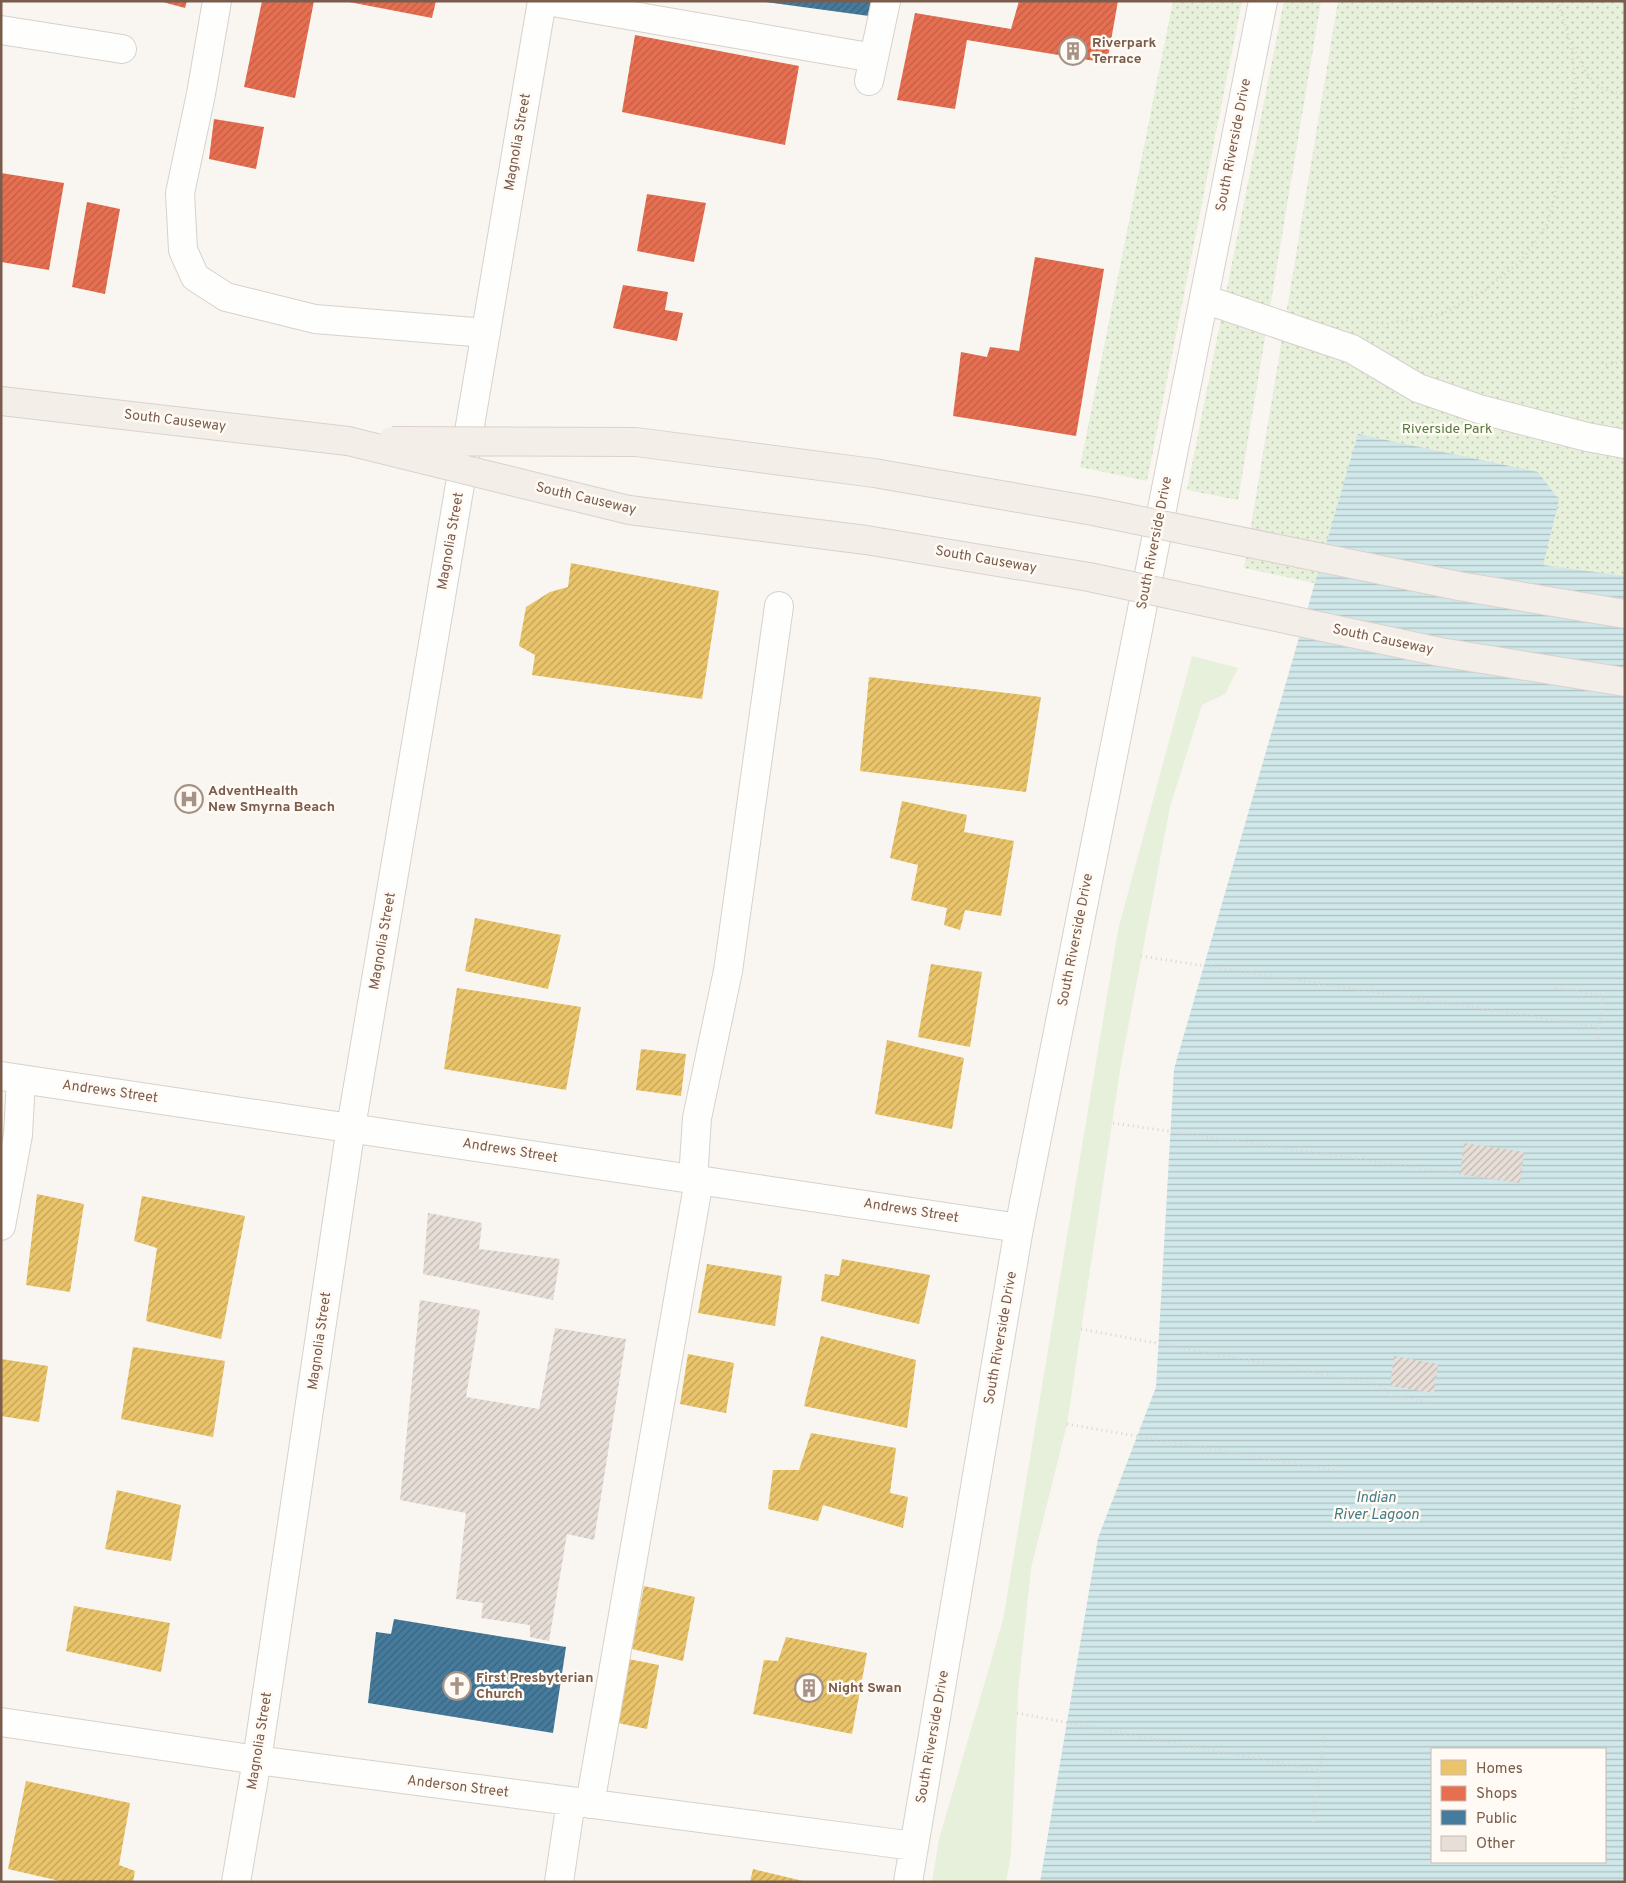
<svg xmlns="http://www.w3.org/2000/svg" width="1626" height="1883" viewBox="0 0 1626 1883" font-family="Overpass,sans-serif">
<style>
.grass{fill:#e7f0db}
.park{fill:url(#park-dots)}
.water{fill:url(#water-rules);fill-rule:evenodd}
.homes{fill:url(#homes-hatch)}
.shops{fill:url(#shops-hatch)}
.public{fill:url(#public-hatch)}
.building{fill:url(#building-hatch)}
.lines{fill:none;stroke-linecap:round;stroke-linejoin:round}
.minor-casing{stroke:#d7d1cb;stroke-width:30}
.major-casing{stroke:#dad1cc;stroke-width:30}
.path{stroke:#dcd5d0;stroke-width:3;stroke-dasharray:1 4;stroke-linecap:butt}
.minor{stroke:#fefefd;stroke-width:28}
.major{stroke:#f3eee8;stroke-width:28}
.major-bridge-casing{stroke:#dad1cc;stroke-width:30;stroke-linecap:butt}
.major-bridge{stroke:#f3eee8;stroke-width:28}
.labels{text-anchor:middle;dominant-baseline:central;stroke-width:5;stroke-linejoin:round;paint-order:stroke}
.poi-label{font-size:14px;font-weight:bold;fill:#7a5c4d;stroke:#fffaf3;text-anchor:start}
.street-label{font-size:14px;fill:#7a5c4d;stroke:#fffaf3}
.park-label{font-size:14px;fill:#537a41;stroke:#fffaf3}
.water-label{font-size:15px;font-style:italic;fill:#437c86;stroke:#fffaf3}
</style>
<defs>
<pattern id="park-dots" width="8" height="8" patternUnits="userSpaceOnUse" patternTransform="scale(1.25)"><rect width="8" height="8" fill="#e7f0db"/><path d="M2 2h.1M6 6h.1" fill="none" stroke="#c0c6b4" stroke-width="1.8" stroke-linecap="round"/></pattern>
<pattern id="water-rules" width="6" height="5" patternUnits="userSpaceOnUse" patternTransform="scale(1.25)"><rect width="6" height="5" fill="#d0e8ea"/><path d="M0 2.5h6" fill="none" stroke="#aebfc0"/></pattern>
<pattern id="homes-hatch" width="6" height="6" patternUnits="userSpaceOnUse" patternTransform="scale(1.25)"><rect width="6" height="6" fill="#e9c46a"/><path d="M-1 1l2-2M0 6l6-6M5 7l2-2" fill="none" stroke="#c2a259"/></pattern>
<pattern id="shops-hatch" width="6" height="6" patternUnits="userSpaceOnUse" patternTransform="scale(1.25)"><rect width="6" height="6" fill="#e76f51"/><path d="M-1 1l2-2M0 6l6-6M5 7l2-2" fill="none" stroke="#c05e45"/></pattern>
<pattern id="public-hatch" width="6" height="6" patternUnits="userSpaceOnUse" patternTransform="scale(1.25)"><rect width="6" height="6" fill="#457b9d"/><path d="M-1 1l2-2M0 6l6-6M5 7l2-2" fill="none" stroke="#3d637c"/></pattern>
<pattern id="building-hatch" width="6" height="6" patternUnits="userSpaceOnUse" patternTransform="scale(1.25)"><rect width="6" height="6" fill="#e6ded7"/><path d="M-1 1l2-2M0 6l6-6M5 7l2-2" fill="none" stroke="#bfb7b1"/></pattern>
</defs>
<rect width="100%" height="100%" fill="#f9f5f0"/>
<path class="grass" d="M 1192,656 L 1238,668 L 1225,694 L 1202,705 L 1170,807 L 1120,1070 L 1067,1424 L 1031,1568 L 1018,1692 L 1011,1854 L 1006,1882 L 932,1882 L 939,1839 L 1003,1620 L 1118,930 Z"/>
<path class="park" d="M 1173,1 L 1242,1 L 1147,481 L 1080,467 Z
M 1284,1 L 1321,1 L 1238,500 L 1187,490 Z
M 1338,1 L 1625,1 L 1625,650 L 1244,568 Z"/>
<path class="water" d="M 1358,434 L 1538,472 L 1559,500 L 1543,565 L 1625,576 L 1625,1882 L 1040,1882 L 1098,1538 L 1156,1387 L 1174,1069 ZM 1432,1749 L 1605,1749 L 1605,1862 L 1432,1862 Z"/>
<path class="homes" d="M 571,563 L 719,591 L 702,699 L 532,675 L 535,655 L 519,646 L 526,607 L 550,592 L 568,587 Z
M 869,677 L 1041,697 L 1026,792 L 860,771 Z
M 902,801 L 967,815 L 964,832 L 1014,841 L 1001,916 L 965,910 L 960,930 L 944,925 L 947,908 L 911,900 L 918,865 L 890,858 Z
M 475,918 L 561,935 L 548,989 L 465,971 Z
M 931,964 L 982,972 L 970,1047 L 918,1037 Z
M 457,988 L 581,1007 L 566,1090 L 444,1069 Z
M 887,1040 L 964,1058 L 952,1129 L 875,1114 Z
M 641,1049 L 686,1054 L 681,1096 L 636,1090 Z
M 37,1194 L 84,1204 L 70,1292 L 26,1285 Z
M 142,1196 L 245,1216 L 221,1339 L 146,1321 L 157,1248 L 134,1241 Z
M 842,1259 L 930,1275 L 919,1324 L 821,1301 L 825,1274 L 839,1276 Z
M 707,1264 L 782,1276 L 775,1326 L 698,1313 Z
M 821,1336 L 916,1360 L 907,1428 L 804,1406 Z
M 133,1347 L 225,1361 L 213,1437 L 121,1419 Z
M 688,1354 L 734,1363 L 726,1413 L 680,1404 Z
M 1,1359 L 48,1366 L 39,1422 L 1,1416 Z
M 811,1433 L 896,1448 L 890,1493 L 908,1497 L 903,1528 L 823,1505 L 818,1521 L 768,1509 L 773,1470 L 799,1470 Z
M 117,1490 L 181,1505 L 171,1561 L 105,1549 Z
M 644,1586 L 695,1597 L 683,1661 L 632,1649 Z
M 74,1606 L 170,1623 L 161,1672 L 66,1651 Z
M 786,1637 L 867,1653 L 852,1734 L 753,1714 L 764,1660 L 778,1661 Z
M 623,1658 L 659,1665 L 647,1729 L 613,1722 Z
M 26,1781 L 130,1803 L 119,1865 L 135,1871 L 133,1882 L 64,1882 L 8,1869 Z
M 753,1869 L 803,1881 L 803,1882 L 750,1882 Z"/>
<path class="shops" d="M 159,1 L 187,1 L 185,8 Z
M 262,1 L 314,1 L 295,98 L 244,87 Z
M 344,1 L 436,1 L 432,18 Z
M 1019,1 L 1118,1 L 1107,63 L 967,40 L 955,109 L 897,100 L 915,13 L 1011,29 Z
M 635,35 L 799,66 L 785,145 L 622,112 Z
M 214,119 L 264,127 L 256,169 L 209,159 Z
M 1,173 L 64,183 L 49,270 L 1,262 Z
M 647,194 L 706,203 L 694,262 L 637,251 Z
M 87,202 L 120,209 L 105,294 L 72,287 Z
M 1035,257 L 1104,269 L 1076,436 L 953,416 L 961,352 L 987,357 L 990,347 L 1019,351 Z
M 623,285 L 668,292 L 665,310 L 683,313 L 677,341 L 613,328 Z"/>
<path class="public" d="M 758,1 L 871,1 L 869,16 Z
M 394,1619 L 566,1647 L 553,1733 L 368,1703 L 376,1632 L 391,1634 Z"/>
<path class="building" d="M 1464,1143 L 1524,1152 L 1520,1183 L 1460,1174 Z
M 428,1213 L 482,1223 L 479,1249 L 560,1259 L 553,1300 L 423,1274 Z
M 420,1300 L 480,1310 L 466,1397 L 539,1409 L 555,1328 L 626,1339 L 594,1540 L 567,1534 L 549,1641 L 530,1637 L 530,1625 L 481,1618 L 483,1603 L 456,1599 L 466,1513 L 400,1500 Z
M 1394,1356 L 1438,1364 L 1434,1393 L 1390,1386 Z"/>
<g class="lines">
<defs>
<path id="minor" d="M 217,1 L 201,94 L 180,193 L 183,250 L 195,277 L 226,297 L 315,319 L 486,333
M 547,1 L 874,58
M 1,30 L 122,49
M 869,81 L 886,1
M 1204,299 L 1352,349 L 1418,388 L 1479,409 L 1587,437 L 1625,444
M 1,1076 L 1019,1228
M 693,1179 L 697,1118 L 728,971 L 779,606
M 1,1226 L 18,1135 L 21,1079
M 1,1722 L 257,1760 L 914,1846
M 590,1804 L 699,1180
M 236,1882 L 257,1760 L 351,1127 L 542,1
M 559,1882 L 571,1801
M 908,1882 L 1019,1228 L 1263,1"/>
<path id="major" d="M 1,401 L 348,441"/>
</defs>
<use href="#minor" class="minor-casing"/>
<use href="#major" class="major-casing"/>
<path class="path" d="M 1573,48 C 1588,74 1590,91 1625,94
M 1377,323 L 1385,324 L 1442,314 L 1487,289 L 1522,260 L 1548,223 L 1567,146 L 1576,90 L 1571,45 L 1558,1
M 1606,365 L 1625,361
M 1141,956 L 1600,1027
M 1556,988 L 1603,996 L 1597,1043
M 1113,1123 L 1520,1183 L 1524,1152
M 1081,1329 L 1380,1385 L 1392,1396 L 1429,1402
M 1067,1424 L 1343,1472
M 1017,1713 L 1320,1771
M 1313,1822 L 1324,1736"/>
<use href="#minor" class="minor"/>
<use href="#major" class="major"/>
<defs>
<path id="major-bridge" d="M 348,441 L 629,510 L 866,540 L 1089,577 L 1440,652 L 1625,682
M 392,441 L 636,442 L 874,473 L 1093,511 L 1459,586 L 1625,614"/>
</defs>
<use href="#major-bridge" class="major-bridge-casing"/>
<use href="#major-bridge" class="major-bridge"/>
</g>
<defs>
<symbol id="building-ring" viewBox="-11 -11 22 22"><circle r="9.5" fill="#fffaf3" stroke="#a69286" stroke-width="1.5"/><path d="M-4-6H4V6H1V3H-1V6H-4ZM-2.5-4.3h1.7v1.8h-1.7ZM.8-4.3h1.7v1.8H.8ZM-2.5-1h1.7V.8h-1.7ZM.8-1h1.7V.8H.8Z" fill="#a69286"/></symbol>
<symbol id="hospital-ring" viewBox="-11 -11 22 22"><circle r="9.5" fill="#fffaf3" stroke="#a69286" stroke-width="1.5"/><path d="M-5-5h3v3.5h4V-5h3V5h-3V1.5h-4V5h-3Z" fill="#a69286"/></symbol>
<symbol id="church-ring" viewBox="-11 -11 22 22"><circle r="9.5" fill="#fffaf3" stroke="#a69286" stroke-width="1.5"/><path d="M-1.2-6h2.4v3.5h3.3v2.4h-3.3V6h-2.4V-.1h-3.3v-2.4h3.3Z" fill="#a69286"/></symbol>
</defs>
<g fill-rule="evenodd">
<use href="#building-ring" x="1057" y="35" width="32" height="32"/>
<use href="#hospital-ring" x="173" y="783" width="32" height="32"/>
<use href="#church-ring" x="441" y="1670" width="32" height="32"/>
<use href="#building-ring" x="793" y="1672" width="32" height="32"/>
</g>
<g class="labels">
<g class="poi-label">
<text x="1092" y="43">Riverpark<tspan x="1092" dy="16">Terrace</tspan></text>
<text x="208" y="791">AdventHealth<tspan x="208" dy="16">New Smyrna Beach</tspan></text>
<text x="476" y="1678">First Presbyterian<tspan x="476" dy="16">Church</tspan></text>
<text x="828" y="1688">Night Swan</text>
</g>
<g class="street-label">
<text transform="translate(518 142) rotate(-80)">Magnolia Street</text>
<text transform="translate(1234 145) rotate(-79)">South Riverside Drive</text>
<text transform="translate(175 421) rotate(7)">South Causeway</text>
<text transform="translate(586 499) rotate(13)">South Causeway</text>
<text transform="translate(451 541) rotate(-80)">Magnolia Street</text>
<text transform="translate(1155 543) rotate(-79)">South Riverside Drive</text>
<text transform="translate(986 560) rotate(10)">South Causeway</text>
<text transform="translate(1383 640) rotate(12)">South Causeway</text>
<text transform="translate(1076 940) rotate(-79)">South Riverside Drive</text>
<text transform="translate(383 941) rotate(-80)">Magnolia Street</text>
<text transform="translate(110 1092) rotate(8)">Andrews Street</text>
<text transform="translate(510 1151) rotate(9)">Andrews Street</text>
<text transform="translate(911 1211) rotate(9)">Andrews Street</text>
<text transform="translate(1001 1338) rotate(-80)">South Riverside Drive</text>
<text transform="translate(320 1341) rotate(-82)">Magnolia Street</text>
<text transform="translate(933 1737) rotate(-80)">South Riverside Drive</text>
<text transform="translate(260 1741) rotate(-81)">Magnolia Street</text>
<text transform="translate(458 1787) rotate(7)">Anderson Street</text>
</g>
<g class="park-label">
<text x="1447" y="429">Riverside Park</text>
</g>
<g class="water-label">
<text x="1376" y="1498">Indian<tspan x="1376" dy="17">River Lagoon</tspan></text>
</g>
</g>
<rect width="1626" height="1883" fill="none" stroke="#7a5c4d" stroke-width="5"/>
<rect x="1431" y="1748" width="175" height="115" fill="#fffaf3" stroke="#cabbb1"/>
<rect x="1441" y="1760" width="25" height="15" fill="#e9c46a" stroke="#cabbb1"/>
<text x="1476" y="1773" font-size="15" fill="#7a5c4d">Homes</text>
<rect x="1441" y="1786" width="25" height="15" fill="#e76f51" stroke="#cabbb1"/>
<text x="1476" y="1798" font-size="15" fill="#7a5c4d">Shops</text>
<rect x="1441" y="1810" width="25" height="15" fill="#457b9d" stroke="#cabbb1"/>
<text x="1476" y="1823" font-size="15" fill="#7a5c4d">Public</text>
<rect x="1441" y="1836" width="25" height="15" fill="#e6ded7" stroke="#cabbb1"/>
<text x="1476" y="1848" font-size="15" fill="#7a5c4d">Other</text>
</svg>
